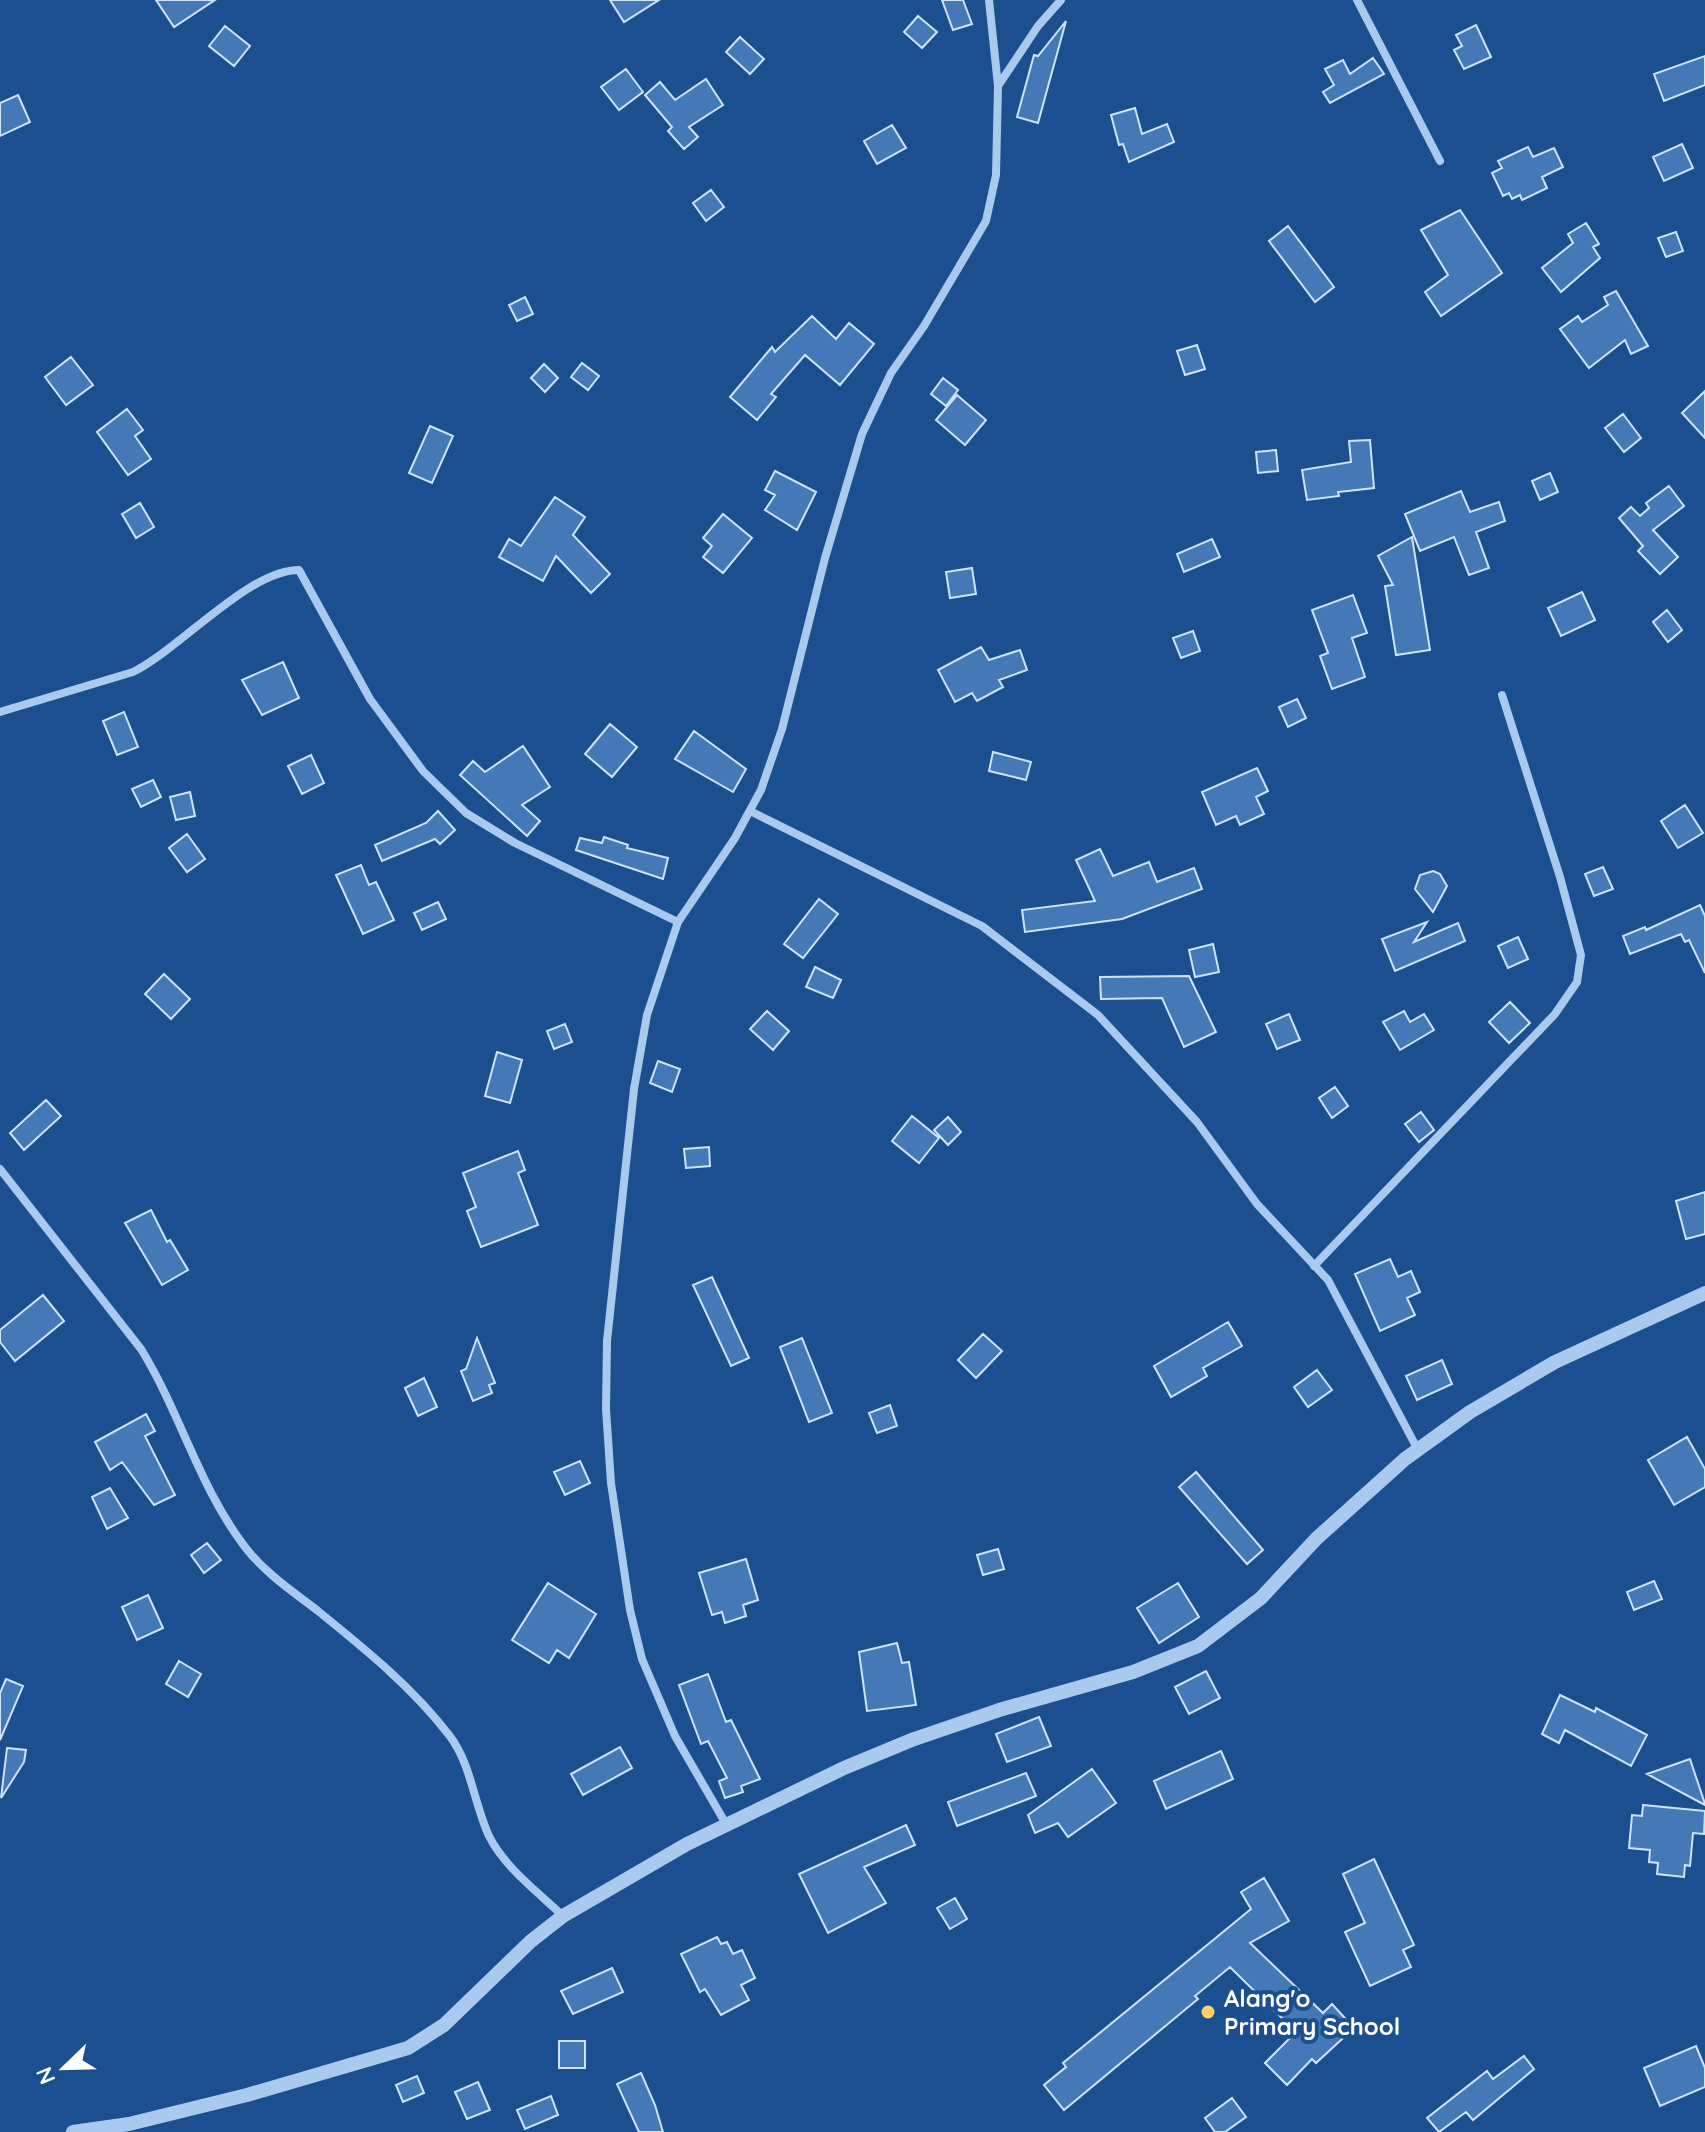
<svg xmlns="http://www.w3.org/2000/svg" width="1705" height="2132" viewBox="0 0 1705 2132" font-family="Quicksand,sans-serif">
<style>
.building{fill:#4478b7;stroke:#cfe3fa;stroke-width:2}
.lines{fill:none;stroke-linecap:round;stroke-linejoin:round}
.minor{stroke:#a9c9ee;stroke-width:8}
.tertiary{stroke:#a9c9ee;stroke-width:14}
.poi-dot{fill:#ffd166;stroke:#1b4f8f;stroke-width:3}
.labels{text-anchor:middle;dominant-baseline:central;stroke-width:8;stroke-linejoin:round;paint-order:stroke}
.poi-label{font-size:24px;font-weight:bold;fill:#fff;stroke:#1b4f8f;text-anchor:start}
</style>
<rect width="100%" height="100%" fill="#1b4f8f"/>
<path class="building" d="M 156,0 L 215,0 L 174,27 Z
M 610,0 L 659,0 L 624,22 Z
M 942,0 L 963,0 L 972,24 L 953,30 Z
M 918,16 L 937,32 L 922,48 L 904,32 Z
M 1066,21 L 1038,123 L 1017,117 L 1034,55 L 1038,56 Z
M 1476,25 L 1491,57 L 1464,69 L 1454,50 L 1462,46 L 1456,35 Z
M 225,26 L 250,46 L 234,66 L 209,46 Z
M 740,37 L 764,59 L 750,74 L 726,52 Z
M 1705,56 L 1705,85 L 1664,101 L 1654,74 Z
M 1373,58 L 1384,74 L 1330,103 L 1323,92 L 1334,85 L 1325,69 L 1343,60 L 1350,74 Z
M 626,69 L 643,92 L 619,110 L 601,87 Z
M 706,79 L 723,105 L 689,127 L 698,137 L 684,149 L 668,131 L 672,127 L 645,95 L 660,82 L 675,100 Z
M 18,95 L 30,122 L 0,136 L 0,103 Z
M 1135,108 L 1142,134 L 1167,124 L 1174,142 L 1129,162 L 1123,144 L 1119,145 L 1111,115 Z
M 892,125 L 906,148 L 877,164 L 864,141 Z
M 1682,144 L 1693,168 L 1664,181 L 1653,157 Z
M 1528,147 L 1533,157 L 1554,148 L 1563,167 L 1542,177 L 1547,188 L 1522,200 L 1520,195 L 1512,199 L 1509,193 L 1503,196 L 1492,173 L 1502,168 L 1498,161 Z
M 711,190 L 724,207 L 706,221 L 693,203 Z
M 1460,210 L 1502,273 L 1441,316 L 1425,292 L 1448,275 L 1421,230 Z
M 1586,223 L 1599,244 L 1593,247 L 1600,258 L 1561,292 L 1542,268 L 1573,243 L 1568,234 Z
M 1288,226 L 1334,287 L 1315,302 L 1269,241 Z
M 1676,232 L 1683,251 L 1666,257 L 1658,238 Z
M 1616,291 L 1648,346 L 1631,354 L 1625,340 L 1589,368 L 1560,329 L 1578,316 L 1582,322 L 1608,305 L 1604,297 Z
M 525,297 L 533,314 L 517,321 L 509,305 Z
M 812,316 L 836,339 L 849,323 L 874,344 L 840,385 L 805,355 L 771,394 L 776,397 L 757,420 L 730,397 L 772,347 L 775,352 Z
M 1197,345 L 1205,369 L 1185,375 L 1177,351 Z
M 71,357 L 93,385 L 66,405 L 45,377 Z
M 582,363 L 599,376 L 588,390 L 571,377 Z
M 544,364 L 558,378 L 545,392 L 531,378 Z
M 943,378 L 958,390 L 946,406 L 931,394 Z
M 1705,391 L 1705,438 L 1682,413 Z
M 957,395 L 986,420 L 965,445 L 936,420 Z
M 127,409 L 143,430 L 135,436 L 151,459 L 128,475 L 97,432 Z
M 1623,414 L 1641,438 L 1624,452 L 1605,428 Z
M 430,426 L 453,436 L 432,483 L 409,473 Z
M 1370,440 L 1374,488 L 1338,492 L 1339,496 L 1307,500 L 1302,470 L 1351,462 L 1349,441 Z
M 1276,450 L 1278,471 L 1258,473 L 1256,452 Z
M 775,471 L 816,492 L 797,530 L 765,510 L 775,495 L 765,490 Z
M 1550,473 L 1558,492 L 1540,500 L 1532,481 Z
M 1669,486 L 1684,506 L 1653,530 L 1678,557 L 1660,574 L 1638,551 L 1643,546 L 1619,518 L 1631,507 L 1640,516 L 1649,508 L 1646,503 Z
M 1461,491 L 1470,512 L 1499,502 L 1505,521 L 1476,532 L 1489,568 L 1469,575 L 1454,537 L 1420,551 L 1405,514 Z
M 555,497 L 585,517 L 573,535 L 610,574 L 591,593 L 556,556 L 543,581 L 499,557 L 509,539 L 521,546 Z
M 140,503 L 154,527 L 136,538 L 122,514 Z
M 723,514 L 752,538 L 723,573 L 703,557 L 712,546 L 703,538 Z
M 1412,537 L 1430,650 L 1396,655 L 1385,586 L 1393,585 L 1378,556 Z
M 1212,539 L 1220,557 L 1184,572 L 1177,554 Z
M 972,568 L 976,594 L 950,598 L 946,572 Z
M 1582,592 L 1595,620 L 1561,636 L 1548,608 Z
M 1353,595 L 1367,633 L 1352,638 L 1365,677 L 1332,689 L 1320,656 L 1328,653 L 1312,610 Z
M 1667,610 L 1682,630 L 1668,642 L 1653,622 Z
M 1193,631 L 1200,651 L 1181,658 L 1173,638 Z
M 981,647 L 989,660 L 1020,650 L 1027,670 L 999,680 L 1003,687 L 977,701 L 972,693 L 955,702 L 938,670 Z
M 283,662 L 299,698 L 262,715 L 242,680 Z
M 1297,699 L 1306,718 L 1288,727 L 1279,707 Z
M 124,712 L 138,747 L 117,755 L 103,721 Z
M 610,724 L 637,747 L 612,777 L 585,754 Z
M 694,731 L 746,769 L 733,792 L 675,759 Z
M 523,746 L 550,787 L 522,805 L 540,821 L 527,836 L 460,775 L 473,761 L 485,772 Z
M 993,752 L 1031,762 L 1026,780 L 989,771 Z
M 311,755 L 324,783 L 302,794 L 288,766 Z
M 1257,768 L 1268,791 L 1256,797 L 1264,814 L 1240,825 L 1236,816 L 1216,825 L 1202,792 Z
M 153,780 L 161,797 L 141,807 L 132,789 Z
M 190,792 L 195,816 L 176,820 L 170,797 Z
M 1685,805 L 1703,833 L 1678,848 L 1661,821 Z
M 438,811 L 455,830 L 440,844 L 435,839 L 382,861 L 375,845 L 426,823 Z
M 187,834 L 205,859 L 187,872 L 169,848 Z
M 604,837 L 628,845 L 627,848 L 668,858 L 663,879 L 576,850 L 580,838 L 602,843 Z
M 1100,849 L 1113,876 L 1149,862 L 1157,882 L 1194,868 L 1202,889 L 1122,919 L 1025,932 L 1022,910 L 1095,901 L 1076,860 Z
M 361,865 L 369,885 L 376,882 L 394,920 L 363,934 L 336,875 Z
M 1603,867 L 1613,889 L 1594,896 L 1585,874 Z
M 1433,871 L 1440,874 L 1447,886 L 1433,912 L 1415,889 L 1420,875 Z
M 819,899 L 838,914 L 803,958 L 784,944 Z
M 438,902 L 446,919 L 422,930 L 414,913 Z
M 1700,905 L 1705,916 L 1705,973 L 1689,940 L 1685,942 L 1681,934 L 1630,954 L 1623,936 L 1645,927 L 1646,930 Z
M 1427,922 L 1414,942 L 1458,923 L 1465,941 L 1395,971 L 1382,939 Z
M 1518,937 L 1528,959 L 1508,968 L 1498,946 Z
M 1213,944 L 1219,972 L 1195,977 L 1189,950 Z
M 815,967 L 841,980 L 833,998 L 806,987 Z
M 164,974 L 190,999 L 171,1019 L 145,994 Z
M 1189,976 L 1216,1032 L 1184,1047 L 1162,998 L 1101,999 L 1100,977 Z
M 1510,1002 L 1530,1023 L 1509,1043 L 1489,1022 Z
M 767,1011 L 789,1031 L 773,1050 L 750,1029 Z
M 1404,1011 L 1410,1022 L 1424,1014 L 1434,1030 L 1400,1050 L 1383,1022 Z
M 1289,1014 L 1300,1040 L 1277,1049 L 1266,1024 Z
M 565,1024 L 572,1042 L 554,1049 L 547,1031 Z
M 497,1052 L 522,1060 L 510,1103 L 485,1096 Z
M 658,1061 L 680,1069 L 672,1092 L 650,1083 Z
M 1335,1087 L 1348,1106 L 1332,1118 L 1319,1098 Z
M 46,1100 L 61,1116 L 24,1150 L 10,1133 Z
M 1421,1112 L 1434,1130 L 1419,1142 L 1405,1124 Z
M 912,1116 L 939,1138 L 919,1163 L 892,1141 Z
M 948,1117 L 961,1132 L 948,1145 L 934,1130 Z
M 709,1147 L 710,1166 L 686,1168 L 684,1149 Z
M 518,1151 L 525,1170 L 518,1173 L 538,1225 L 481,1247 L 467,1211 L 476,1207 L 463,1173 Z
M 1705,1192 L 1705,1234 L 1686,1239 L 1676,1201 Z
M 151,1210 L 167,1242 L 170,1240 L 188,1270 L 162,1285 L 125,1223 Z
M 1390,1259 L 1398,1277 L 1411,1271 L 1420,1292 L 1407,1298 L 1415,1315 L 1380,1331 L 1355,1274 Z
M 712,1277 L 749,1358 L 731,1366 L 693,1285 Z
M 43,1295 L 64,1321 L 15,1361 L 0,1342 L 0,1330 Z
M 1228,1322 L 1242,1346 L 1203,1368 L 1207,1376 L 1171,1397 L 1154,1366 Z
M 983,1334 L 1002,1351 L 976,1378 L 958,1360 Z
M 477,1338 L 495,1383 L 489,1385 L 492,1393 L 473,1401 L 461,1371 L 466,1369 Z
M 802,1338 L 832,1413 L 809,1422 L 780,1347 Z
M 1442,1360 L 1452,1384 L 1417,1400 L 1406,1376 Z
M 1317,1370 L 1332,1390 L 1308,1407 L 1294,1387 Z
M 424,1378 L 437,1407 L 418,1416 L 405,1388 Z
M 890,1405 L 897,1426 L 877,1433 L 869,1413 Z
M 146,1414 L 155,1431 L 145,1436 L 175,1495 L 154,1505 L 122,1462 L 110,1470 L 95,1442 Z
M 1687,1437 L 1705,1469 L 1705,1487 L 1674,1505 L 1648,1460 Z
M 580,1461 L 590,1483 L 565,1495 L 554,1472 Z
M 1196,1472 L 1263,1550 L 1247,1564 L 1179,1487 Z
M 110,1488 L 128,1518 L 107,1529 L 92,1497 Z
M 207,1543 L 221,1560 L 204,1573 L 191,1555 Z
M 998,1549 L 1004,1569 L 983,1575 L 977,1555 Z
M 746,1559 L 758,1600 L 743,1605 L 746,1616 L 725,1623 L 722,1612 L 712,1615 L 699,1573 Z
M 1654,1581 L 1662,1599 L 1634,1610 L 1627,1592 Z
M 548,1583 L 596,1614 L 569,1658 L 557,1650 L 549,1663 L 512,1640 Z
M 1178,1583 L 1199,1617 L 1159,1643 L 1137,1608 Z
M 148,1595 L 163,1628 L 137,1640 L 122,1607 Z
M 897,1643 L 902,1663 L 909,1662 L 916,1705 L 867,1711 L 859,1652 Z
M 179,1661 L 201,1674 L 188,1697 L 166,1684 Z
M 1206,1671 L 1220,1698 L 1189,1714 L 1175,1687 Z
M 708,1674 L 726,1722 L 731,1720 L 760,1779 L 741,1786 L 743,1792 L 725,1798 L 719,1781 L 727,1778 L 708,1741 L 701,1744 L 679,1685 Z
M 6,1679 L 23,1686 L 0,1740 L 0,1693 Z
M 1560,1695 L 1595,1712 L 1596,1708 L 1647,1735 L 1631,1766 L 1565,1730 L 1559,1743 L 1542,1734 Z
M 1039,1717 L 1051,1746 L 1007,1762 L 996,1734 Z
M 620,1747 L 632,1768 L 583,1795 L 571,1774 Z
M 7,1748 L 26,1750 L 24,1762 L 1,1798 Z
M 1221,1751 L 1233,1779 L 1166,1809 L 1154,1781 Z
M 1690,1759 L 1705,1804 L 1705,1805 L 1647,1774 Z
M 1092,1769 L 1116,1803 L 1068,1837 L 1058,1823 L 1035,1833 L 1028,1815 Z
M 1026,1773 L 1036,1796 L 957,1826 L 948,1802 Z
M 1643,1805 L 1705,1811 L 1704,1834 L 1693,1833 L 1690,1866 L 1685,1865 L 1684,1877 L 1657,1874 L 1658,1863 L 1649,1862 L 1650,1850 L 1629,1848 L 1632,1815 L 1642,1816 Z
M 906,1825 L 915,1845 L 864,1867 L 886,1903 L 828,1933 L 799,1874 Z
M 1374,1859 L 1414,1945 L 1403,1950 L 1411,1967 L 1370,1986 L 1345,1932 L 1365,1923 L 1343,1874 Z
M 1264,1878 L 1289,1921 L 1250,1943 L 1323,2013 L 1332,2004 L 1354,2028 L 1316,2063 L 1312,2059 L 1287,2085 L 1265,2063 L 1296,2032 L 1230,1967 L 1195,1996 L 1198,1999 L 1064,2110 L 1044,2085 L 1066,2067 L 1063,2063 L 1251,1909 L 1241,1892 Z
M 955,1898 L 967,1919 L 950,1929 L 937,1908 Z
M 717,1937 L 721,1944 L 727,1942 L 733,1954 L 742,1950 L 755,1978 L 741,1985 L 749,2000 L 721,2015 L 705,1989 L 700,1992 L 681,1954 Z
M 612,1968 L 623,1992 L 573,2014 L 561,1991 Z
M 559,2041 L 585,2041 L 585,2068 L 559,2068 Z
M 1696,2046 L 1705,2068 L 1705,2087 L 1660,2106 L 1644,2068 Z
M 1524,2056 L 1534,2069 L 1473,2120 L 1466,2112 L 1439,2132 L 1427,2118 L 1487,2071 L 1493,2079 Z
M 641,2073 L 655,2105 L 663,2132 L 639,2132 L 617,2084 Z
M 417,2076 L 424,2093 L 403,2102 L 396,2085 Z
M 478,2082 L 490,2110 L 467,2119 L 455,2092 Z
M 551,2096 L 558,2115 L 525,2129 L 517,2110 Z
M 1232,2098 L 1246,2117 L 1225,2132 L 1215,2132 L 1205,2118 Z"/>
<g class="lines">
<path class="minor" d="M 1357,0 L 1440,161
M 998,86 L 1038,26 L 1061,0
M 0,712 L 133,672 C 180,649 248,570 299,570 L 370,699 L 423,771 L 466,813 L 515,843 L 678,922
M 750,811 L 982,926 L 1098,1015 L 1197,1122 L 1257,1204 L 1328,1280 L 1418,1450
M 0,1169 L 141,1349 C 180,1412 199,1487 245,1547 C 265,1573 292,1591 318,1611 C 365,1649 412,1687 449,1735 C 471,1763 474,1804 489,1836 C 505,1868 538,1892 563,1916
M 1314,1266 L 1555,1014 L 1577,982 L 1581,955 L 1560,877 L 1502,695
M 726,1824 L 675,1736 L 642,1659 L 630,1610 L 611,1483 L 606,1409 L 607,1341 L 634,1089 L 647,1015 L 678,922 L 735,838 L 761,790 L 782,729 L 825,558 L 862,434 L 891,373 L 924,326 L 986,221 L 996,175 L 998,86 L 989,0"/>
<path class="tertiary" d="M 73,2132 L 129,2124 L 247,2095 L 408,2048 L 444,2025 L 531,1941 L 563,1916 L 687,1844 L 844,1768 L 914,1739 L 999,1710 L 1133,1672 L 1198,1646 L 1261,1598 L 1317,1538 L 1405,1459 L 1470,1412 L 1555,1362 L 1705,1293"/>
</g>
<circle class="poi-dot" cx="1208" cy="2012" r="8"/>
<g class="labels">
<g class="poi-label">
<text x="1224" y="1998">Alang'o<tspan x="1224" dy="28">Primary School</tspan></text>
</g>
</g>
<g transform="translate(64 2068) rotate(247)" stroke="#1b4f8f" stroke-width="6" paint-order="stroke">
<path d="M0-6L14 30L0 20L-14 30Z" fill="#ffffff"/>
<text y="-12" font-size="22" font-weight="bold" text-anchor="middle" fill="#ffffff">N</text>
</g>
</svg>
